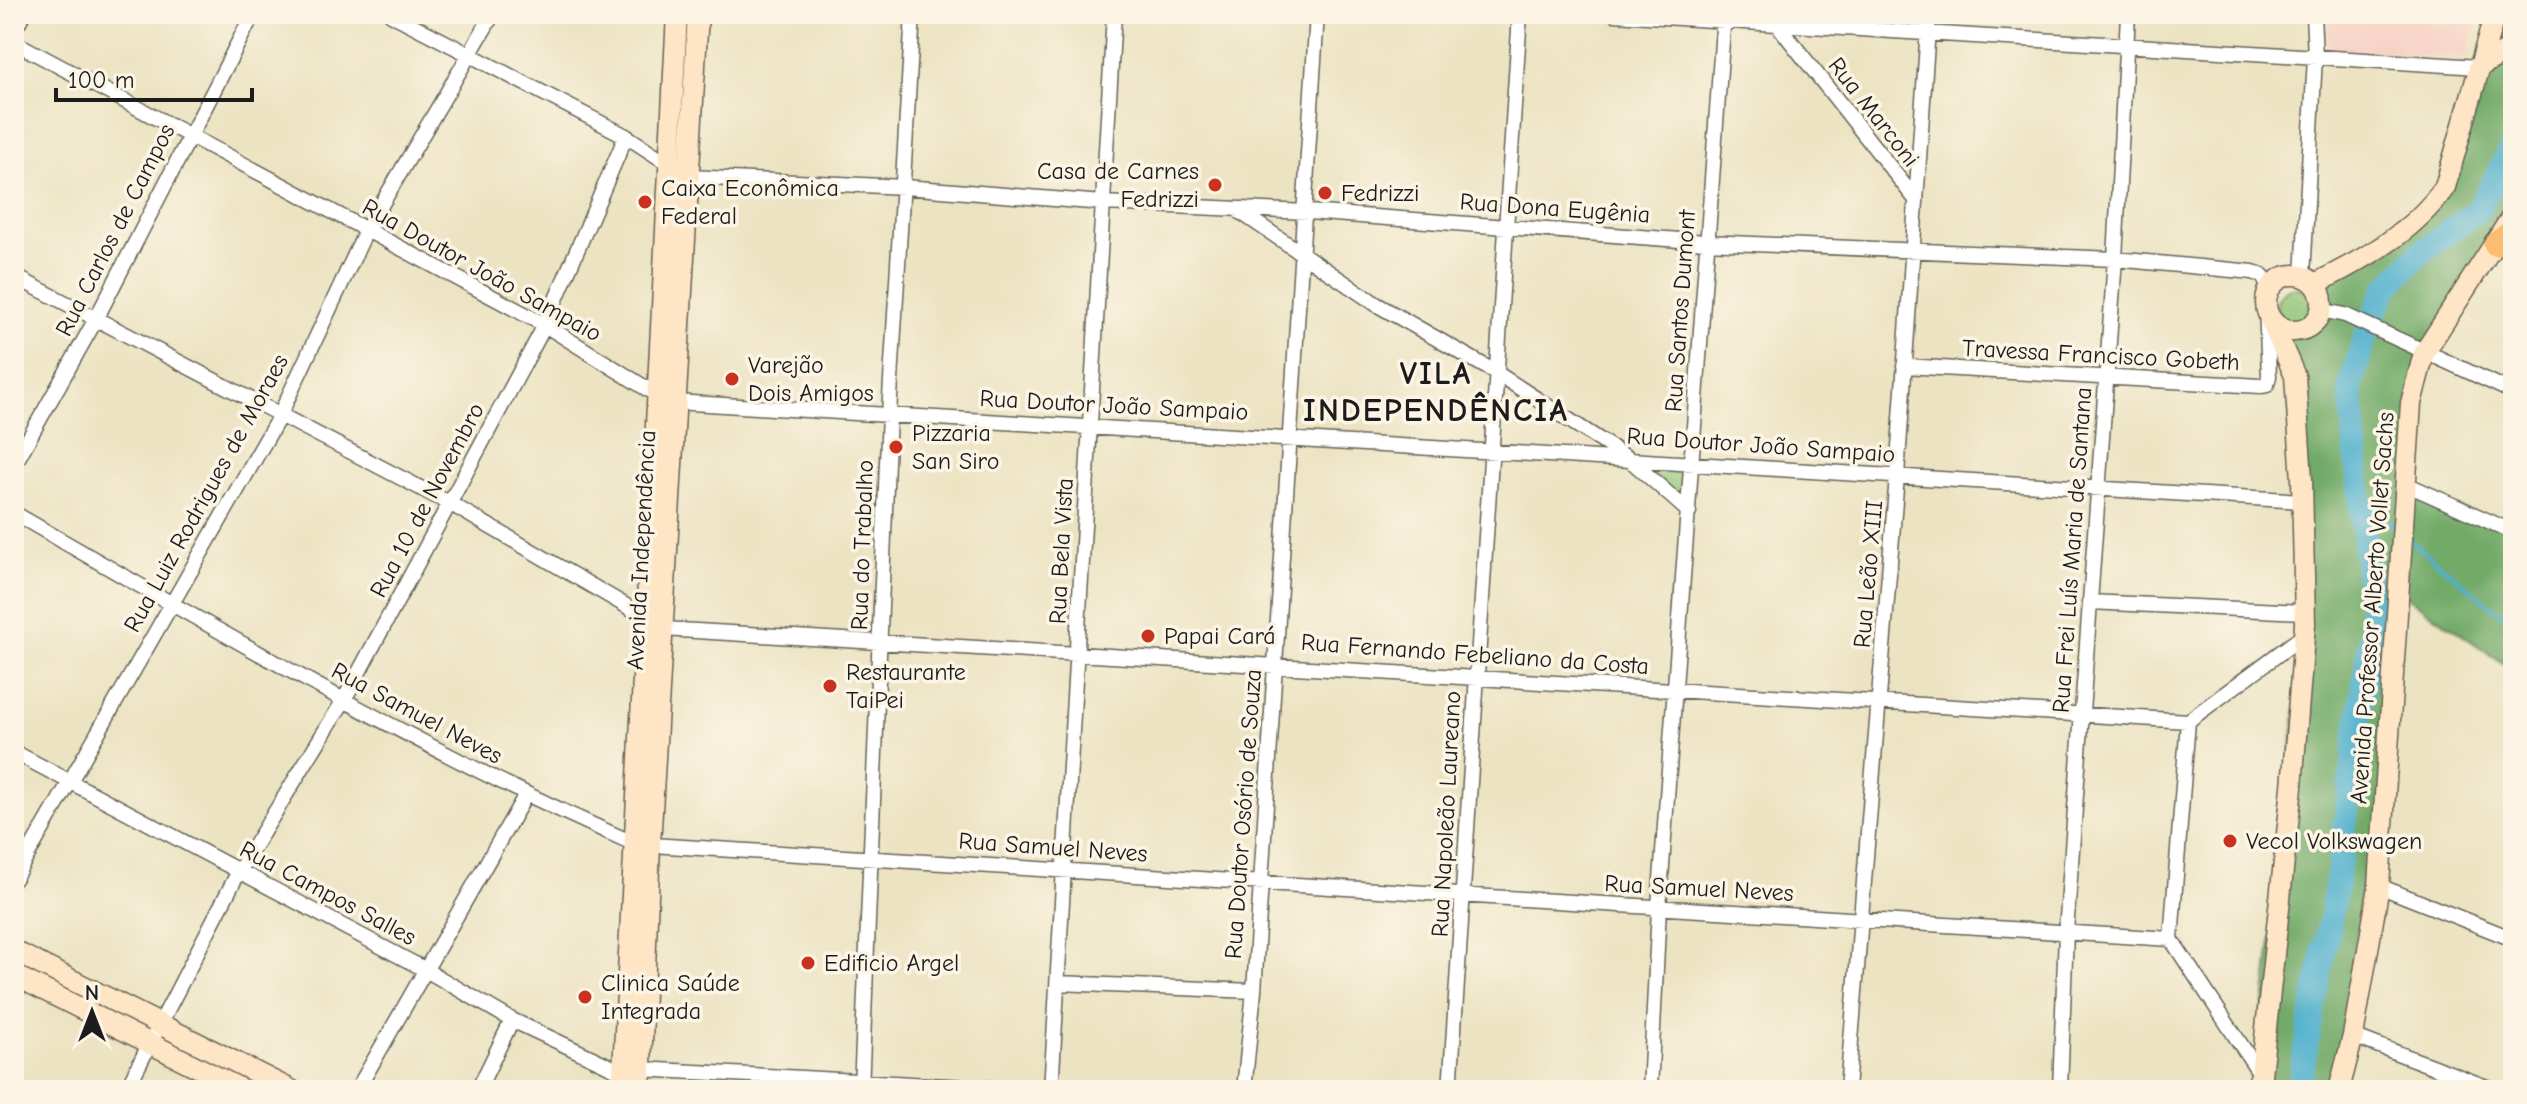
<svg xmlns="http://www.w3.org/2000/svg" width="2527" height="1104" viewBox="0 0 2527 1104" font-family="'Comic Neue',sans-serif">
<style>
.built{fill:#f6d1c5}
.green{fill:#8ec477;stroke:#55704a;stroke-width:2}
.forest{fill:#72aa68;stroke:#476342;stroke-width:2}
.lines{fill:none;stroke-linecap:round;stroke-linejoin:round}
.stream{stroke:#4fb0ce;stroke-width:4}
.river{stroke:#4fb0ce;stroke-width:24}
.minor-casing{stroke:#656256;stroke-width:17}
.secondary-casing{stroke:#656256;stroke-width:23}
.trunk-casing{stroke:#656256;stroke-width:27}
.minor{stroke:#fff;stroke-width:14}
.secondary{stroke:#fee5c5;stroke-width:20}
.trunk{stroke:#fcbd6f;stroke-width:24}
.poi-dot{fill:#c8321e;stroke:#fcf5e5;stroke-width:3}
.labels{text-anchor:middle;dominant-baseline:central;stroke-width:7;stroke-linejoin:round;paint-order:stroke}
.street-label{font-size:24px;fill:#1c1c1c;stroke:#fcf5e5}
.poi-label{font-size:24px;fill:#1c1c1c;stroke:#fcf5e5;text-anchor:start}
.district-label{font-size:32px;font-weight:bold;letter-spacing:2px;fill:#1c1c1c;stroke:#fcf5e5}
</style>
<rect width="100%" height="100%" fill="#fcf5e5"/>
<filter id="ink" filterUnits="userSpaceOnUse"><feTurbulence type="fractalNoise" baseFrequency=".0125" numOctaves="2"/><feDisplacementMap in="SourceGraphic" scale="16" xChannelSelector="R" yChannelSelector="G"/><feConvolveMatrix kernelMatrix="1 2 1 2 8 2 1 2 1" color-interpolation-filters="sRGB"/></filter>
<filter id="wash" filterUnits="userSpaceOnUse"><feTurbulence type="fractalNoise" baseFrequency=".006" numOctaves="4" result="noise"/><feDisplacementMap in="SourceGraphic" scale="32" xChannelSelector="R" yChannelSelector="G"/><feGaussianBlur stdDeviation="1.8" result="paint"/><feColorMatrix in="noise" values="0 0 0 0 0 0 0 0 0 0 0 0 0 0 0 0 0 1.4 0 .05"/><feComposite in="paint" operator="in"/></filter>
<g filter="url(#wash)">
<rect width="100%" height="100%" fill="#ece3c2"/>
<path class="built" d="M 2326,14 L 2479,14 L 2466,57 L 2327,51 Z"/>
<path class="green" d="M2277 305a17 17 0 1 1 34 0a17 17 0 1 1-34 0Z
M 1642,466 L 1686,468 L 1682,501 Z"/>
<path class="forest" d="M 2494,14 L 2513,14 L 2513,215 L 2424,353 L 2406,484 L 2513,532 L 2513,670 L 2399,591 L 2379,886 L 2339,1090 L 2255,1090 L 2304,635 L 2285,329 L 2311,325 L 2321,310 L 2315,284 L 2430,208 Z"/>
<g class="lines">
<path class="stream" d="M 2361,499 L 2397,529
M 2409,539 L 2513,624"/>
<path class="river" d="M 2298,1090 L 2337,882 L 2372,624 L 2350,387 L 2369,325 L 2386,289 L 2418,255 L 2478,210 L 2513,145"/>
</g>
</g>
<g filter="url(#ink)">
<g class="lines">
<defs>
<path id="minor" d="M 391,14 L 626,136 L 689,177 L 905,187 L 1103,203 L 1308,212 L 1706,242 L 2115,259 L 2253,272 L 2263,276 L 2269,289
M 1615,14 L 2479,67
M 1774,20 L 1916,200
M 14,31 L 23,14
M 14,42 L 545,325 L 660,397 L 675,402 L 2303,501
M 1236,209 L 1376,304 L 1495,372 L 1629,459 L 1689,512
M 14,276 L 451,504 L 647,618
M 2303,276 L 2315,57 L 2313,14
M 2321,310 L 2345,315 L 2513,392
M 1904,366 L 2261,386 L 2267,385 L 2269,376 L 2266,308
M 14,465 L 96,319 L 253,14
M 2406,484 L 2513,532
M 14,513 C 217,630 420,750 635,844 L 2171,939
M 2089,602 L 2304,612
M 663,629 L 2188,721
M 14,752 L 424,969 L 512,1020 L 622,1072
M 14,879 L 279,417 L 366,231 L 493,14
M 2379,886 L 2513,939
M 1058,983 L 1254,991
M 2353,1036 L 2494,1090
M 640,1069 L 1020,1090
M 2261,1075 L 2171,939 L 2188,721 L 2304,635
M 126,1090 L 239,871 L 344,700 L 545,325 L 626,136
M 357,1090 L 525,796
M 478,1090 L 512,1020
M 861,1090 L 889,414 L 913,14
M 1051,1090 L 1114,14
M 1244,1090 L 1254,991 L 1317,14
M 1450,1090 L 1520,14
M 1650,1090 L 1659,907 L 1724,14
M 1847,1090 L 1897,476 L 1929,14
M 2060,1090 L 2066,932 L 2115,259 L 2128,14"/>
<path id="secondary" d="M 2479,67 L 2513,47
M2266 303a28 28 0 1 1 56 0a28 28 0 1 1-56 0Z
M 2315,284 C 2364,259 2413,233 2445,187 L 2495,14
M 14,951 L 291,1090
M 14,975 L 243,1090
M 622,1090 L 677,14
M 640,1090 L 650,846 L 698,14
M 2255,1090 L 2261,1075 L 2292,787 L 2305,624 L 2302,480 L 2295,376 L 2270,319
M 2339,1090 L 2353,1036 L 2379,886 L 2411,403 L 2424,353 L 2513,215"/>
<path id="trunk" d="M 2496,244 L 2513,231"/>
</defs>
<use href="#minor" class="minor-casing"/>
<use href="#secondary" class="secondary-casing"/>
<use href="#trunk" class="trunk-casing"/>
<use href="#minor" class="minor"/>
<use href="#secondary" class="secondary"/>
<use href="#trunk" class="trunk"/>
</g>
</g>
<g class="poi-dot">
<circle cx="1215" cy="185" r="8"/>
<circle cx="1325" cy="193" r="8"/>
<circle cx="645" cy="202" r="8"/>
<circle cx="732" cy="379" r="8"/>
<circle cx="896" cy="447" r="8"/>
<circle cx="1148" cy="636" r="8"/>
<circle cx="830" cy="686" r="8"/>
<circle cx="2230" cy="841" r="8"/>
<circle cx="808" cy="963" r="8"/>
<circle cx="585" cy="997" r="8"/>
</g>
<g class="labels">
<g class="street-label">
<text transform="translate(1874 112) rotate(52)">Rua Marconi</text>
<text transform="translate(1555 208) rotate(4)">Rua Dona Eugênia</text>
<text transform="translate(115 230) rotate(-63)">Rua Carlos de Campos</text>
<text transform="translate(482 270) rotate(29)">Rua Doutor João Sampaio</text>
<text transform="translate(1680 311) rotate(-86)">Rua Santos Dumont</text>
<text transform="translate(2101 355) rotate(3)">Travessa Francisco Gobeth</text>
<text transform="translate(1114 405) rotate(3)">Rua Doutor João Sampaio</text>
<text transform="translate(1761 445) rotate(4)">Rua Doutor João Sampaio</text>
<text transform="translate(206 493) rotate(-61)">Rua Luiz Rodrigues de Moraes</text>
<text transform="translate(427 500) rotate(-62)">Rua 10 de Novembro</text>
<text transform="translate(862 545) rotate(-88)">Rua do Trabalho</text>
<text transform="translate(641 550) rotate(-87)">Avenida Independência</text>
<text transform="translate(2072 550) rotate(-86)">Rua Frei Luís Maria de Santana</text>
<text transform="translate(1061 551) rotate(-87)">Rua Bela Vista</text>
<text transform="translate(1868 574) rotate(-85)">Rua Leão XIII</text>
<text transform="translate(2372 608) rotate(-86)">Avenida Professor Alberto Vollet Sachs</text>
<text transform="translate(1475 654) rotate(4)">Rua Fernando Febeliano da Costa</text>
<text transform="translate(417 713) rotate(28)">Rua Samuel Neves</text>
<text transform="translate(1243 814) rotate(-86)">Rua Doutor Osório de Souza</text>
<text transform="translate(1446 814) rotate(-87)">Rua Napoleão Laureano</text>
<text transform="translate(1053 847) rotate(4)">Rua Samuel Neves</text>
<text transform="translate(1699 888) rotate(3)">Rua Samuel Neves</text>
<text transform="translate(328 893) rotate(28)">Rua Campos Salles</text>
</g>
<g class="poi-label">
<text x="1199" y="171" text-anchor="end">Casa de Carnes<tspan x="1199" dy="28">Fedrizzi</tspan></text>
<text x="661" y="188">Caixa Econômica<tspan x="661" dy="28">Federal</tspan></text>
<text x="1341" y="193">Fedrizzi</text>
<text x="748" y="365">Varejão<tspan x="748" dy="28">Dois Amigos</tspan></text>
<text x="912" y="433">Pizzaria<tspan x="912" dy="28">San Siro</tspan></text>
<text x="1164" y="636">Papai Cará</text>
<text x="846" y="672">Restaurante<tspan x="846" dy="28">TaiPei</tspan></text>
<text x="2246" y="841">Vecol Volkswagen</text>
<text x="824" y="963">Edificio Argel</text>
<text x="601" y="983">Clinica Saúde<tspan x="601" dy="28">Integrada</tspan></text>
</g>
<g class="district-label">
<text x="1436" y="373">VILA<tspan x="1436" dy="37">INDEPENDÊNCIA</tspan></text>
</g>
</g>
<rect width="2527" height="1104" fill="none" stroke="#fcf5e5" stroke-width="48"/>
<g transform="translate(92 1012)" stroke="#fcf5e5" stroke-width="6" paint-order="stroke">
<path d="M0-6L14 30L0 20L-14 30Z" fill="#1c1c1c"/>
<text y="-12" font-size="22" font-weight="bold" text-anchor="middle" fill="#1c1c1c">N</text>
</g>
<path d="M56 88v12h196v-12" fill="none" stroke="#1c1c1c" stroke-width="4"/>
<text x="68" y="88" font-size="24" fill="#1c1c1c" stroke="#fcf5e5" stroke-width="6" paint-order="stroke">100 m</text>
</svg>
